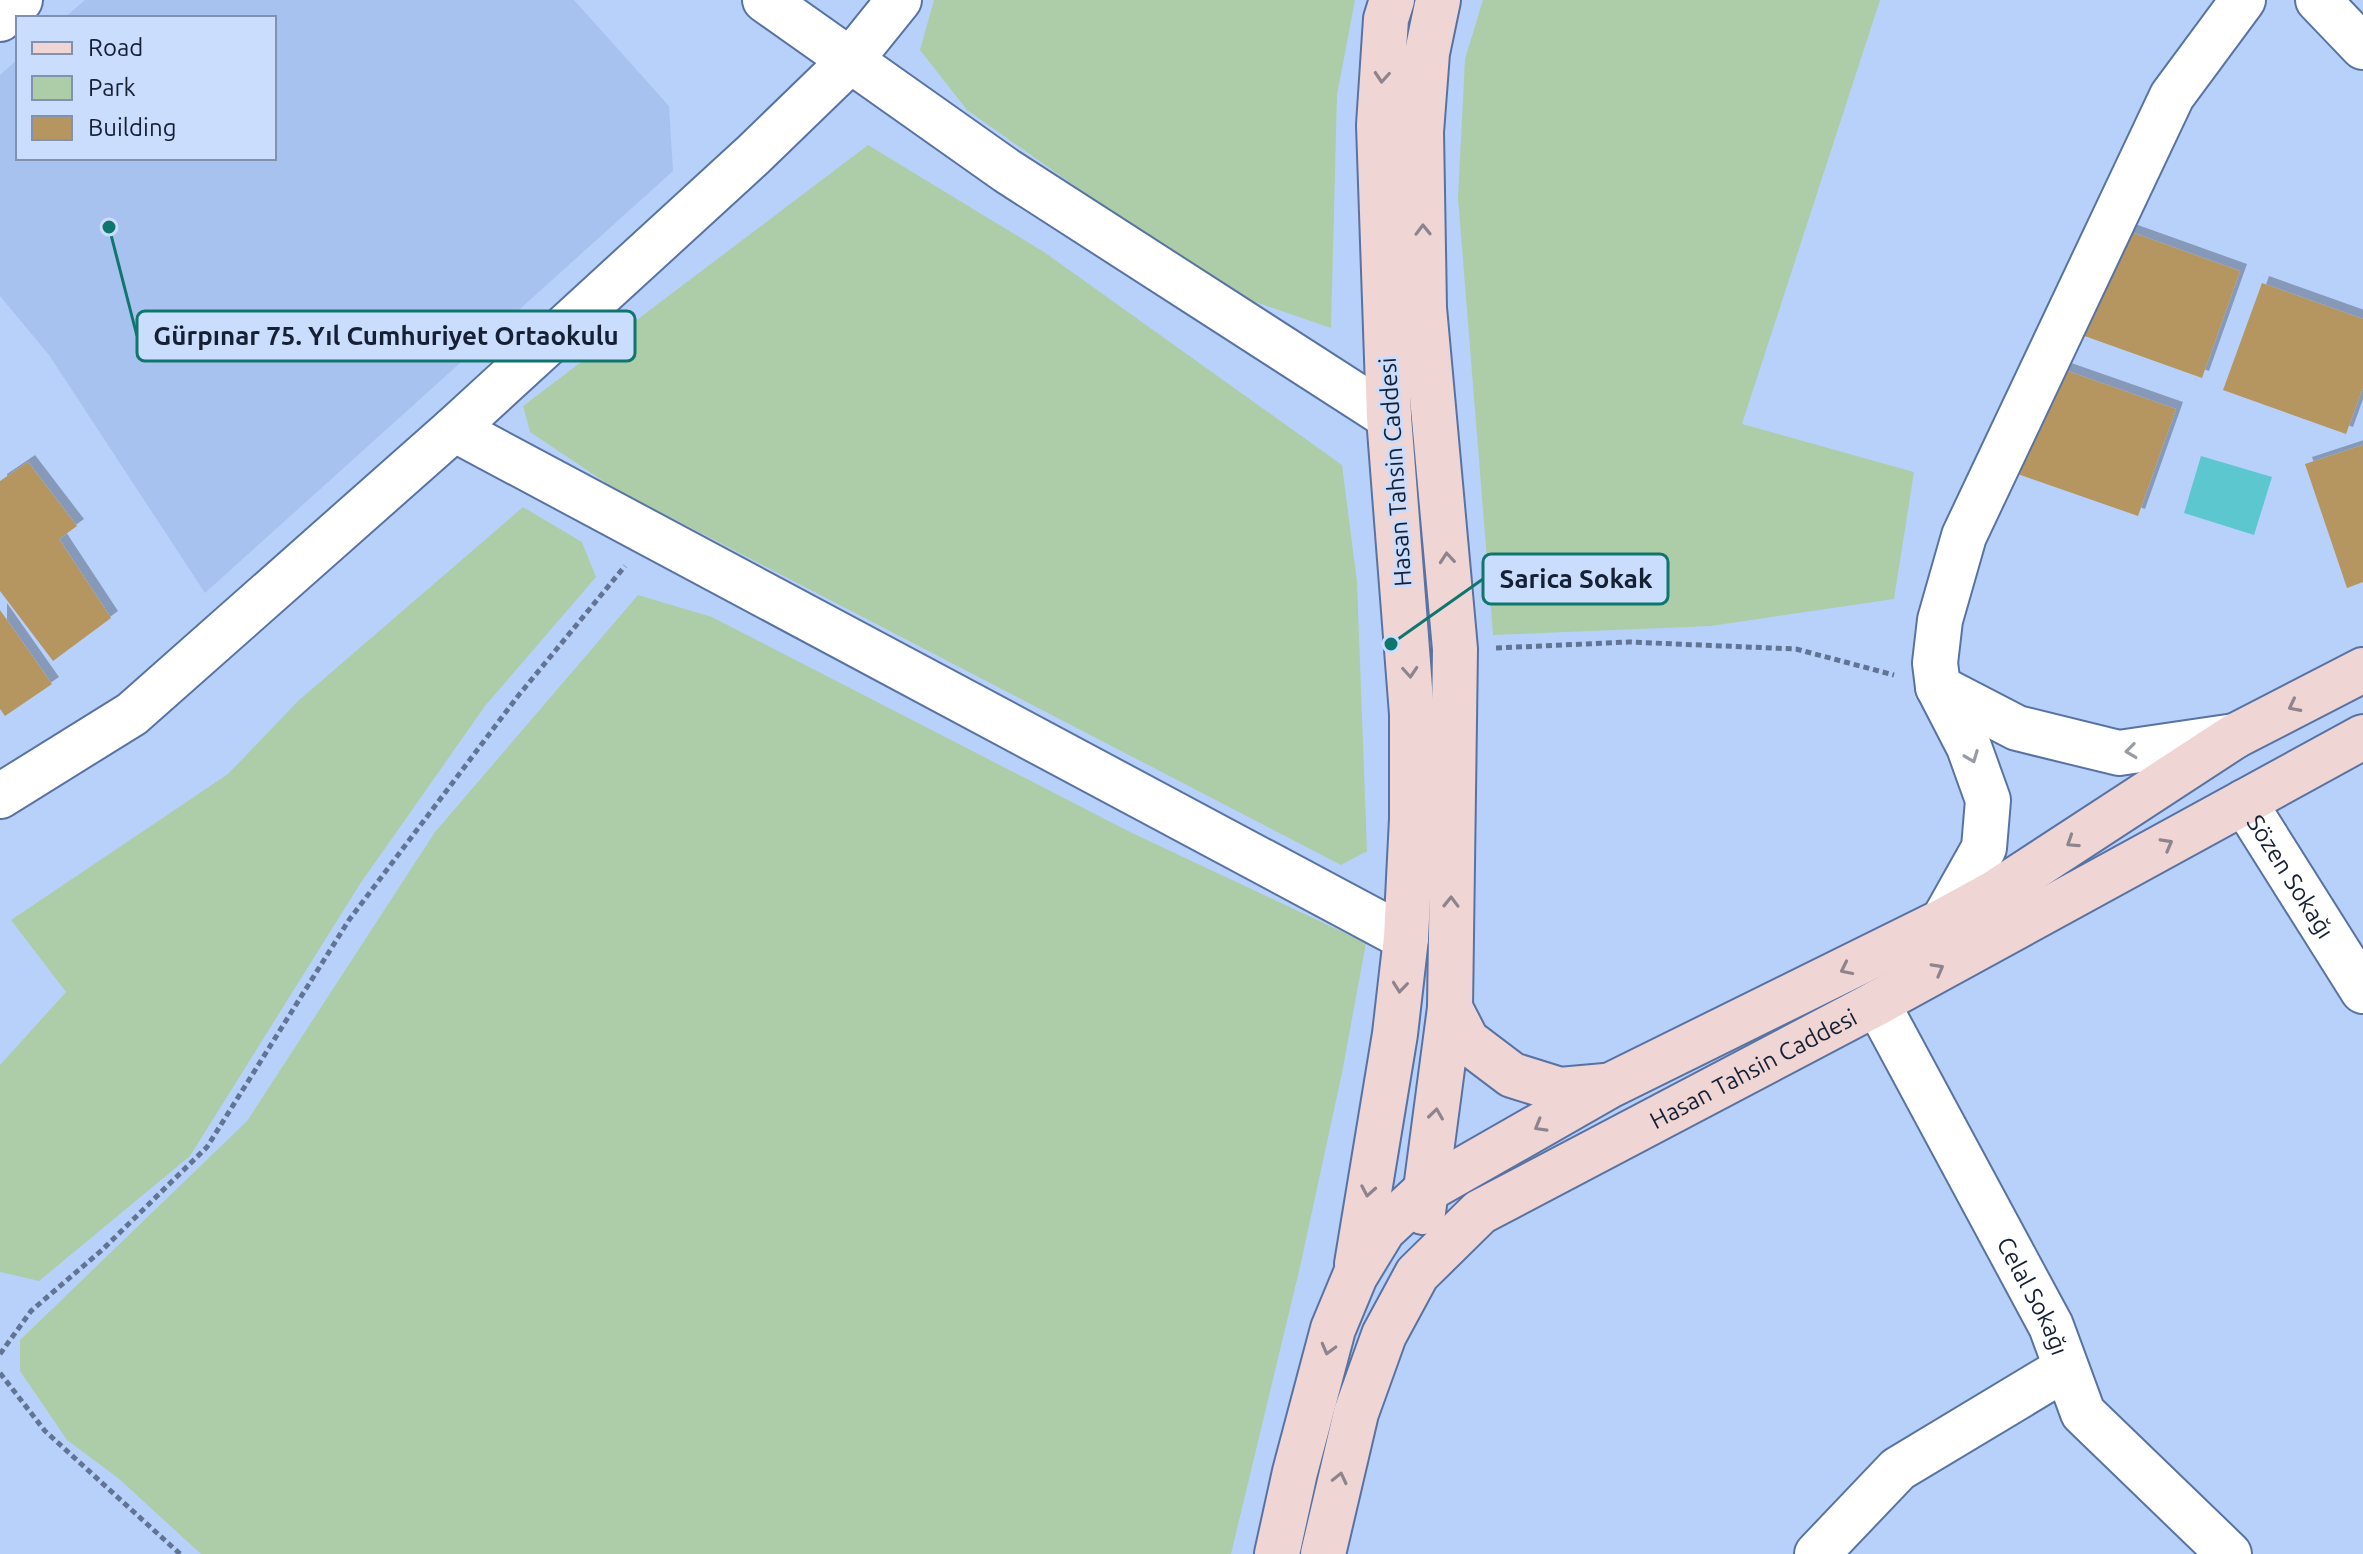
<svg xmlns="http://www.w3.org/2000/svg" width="2363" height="1554" viewBox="0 0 2363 1554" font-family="Ubuntu,sans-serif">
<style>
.built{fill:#a8c2f0}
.green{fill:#adcda8}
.water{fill:#5cc7cf}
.building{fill:#b59660;filter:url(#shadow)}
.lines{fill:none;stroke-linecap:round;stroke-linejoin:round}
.street-casing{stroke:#5873a2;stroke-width:48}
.secondary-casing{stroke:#5873a2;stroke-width:48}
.path{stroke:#627493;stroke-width:5;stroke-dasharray:6 4;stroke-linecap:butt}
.street{stroke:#fff;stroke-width:44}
.secondary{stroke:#f0d5d5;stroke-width:44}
.oneway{stroke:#8d848d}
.oneway2{stroke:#969ba4}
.labels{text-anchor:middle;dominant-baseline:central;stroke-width:6;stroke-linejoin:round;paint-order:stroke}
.street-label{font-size:24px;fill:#152034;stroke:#cbddfd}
.leader{fill:none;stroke:#0f766e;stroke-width:3}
.callout-dot{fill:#0f766e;stroke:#cbddfd;stroke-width:3}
.callout{fill:#cbddfd;stroke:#0f766e;stroke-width:3}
.callout-label{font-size:26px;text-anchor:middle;font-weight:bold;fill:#152034}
</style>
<defs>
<filter id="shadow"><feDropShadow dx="7" dy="-7" stdDeviation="0" flood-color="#0004"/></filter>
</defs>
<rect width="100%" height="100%" fill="#b8d1fb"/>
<path class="built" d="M 85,0 L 574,0 L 669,106 L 673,171 L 205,593 L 49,355 L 0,296 L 0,75 L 18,59 L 18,158 L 274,158 L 274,18 L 64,18 Z"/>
<path class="green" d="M 934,0 L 1355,0 L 1337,95 L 1331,328 L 1238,296 L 1167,251 L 967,110 L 920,50 Z
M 1483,0 L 1880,0 L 1742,424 L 1914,472 L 1894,599 L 1711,626 L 1493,635 L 1458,198 L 1465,59 Z
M 868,145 L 1044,252 L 1342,465 L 1357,582 L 1367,851 L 1341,865 L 612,487 L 530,432 L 523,406 Z
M 523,507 L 582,542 L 596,577 L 485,706 L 360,884 L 190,1156 L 39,1281 L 0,1272 L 0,1065 L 66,992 L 11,920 L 228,774 L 298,701 Z
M 638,595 L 712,617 L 1130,832 L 1366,943 L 1342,1073 L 1300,1267 L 1231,1554 L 201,1554 L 118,1478 L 67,1440 L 20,1371 L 20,1340 L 247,1121 L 435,832 Z"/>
<path class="water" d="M 2201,456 L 2272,477 L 2254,535 L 2184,513 Z"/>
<path class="building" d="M 2117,227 L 2240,271 L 2202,378 L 2079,334 Z
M 2262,283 L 2363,319 L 2363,387 L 2346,434 L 2223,390 Z
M 2053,366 L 2176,409 L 2138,516 L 2015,473 Z
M 2363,445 L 2363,582 L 2347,588 L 2305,464 Z
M 28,462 L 77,526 L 59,539 L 111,618 L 53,661 L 0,591 L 0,481 Z
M 0,610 L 52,684 L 5,716 L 0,709 Z"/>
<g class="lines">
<defs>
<g id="street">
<path d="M 765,0 L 1007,171 L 1389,417"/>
<path d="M 2318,0 L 2363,47"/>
<path d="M 0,19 L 20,0"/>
<path d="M 454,429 L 1406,938"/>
<path d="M 1938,687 L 2017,728 L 2119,753 L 2235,736"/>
<path d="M 0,796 L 132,714 L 454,429 L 753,155 L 849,62 L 899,0"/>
<path id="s1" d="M 2244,802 L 2363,991"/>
<path d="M 1943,921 L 1984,848 L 1988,800 L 1969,747 L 1938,687 L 1935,663 L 1940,620 L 1964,536 L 2172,96 L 2243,0"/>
<path id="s2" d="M 1877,1003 L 2051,1326 L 2083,1413 L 2229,1554"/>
<path d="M 1817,1554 L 1898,1469 L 2066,1368"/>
</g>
<g id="secondary">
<path d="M 1450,1008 L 1467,1041 L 1512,1075 L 1560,1090 L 1605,1086"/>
<path d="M 1423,1212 L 1450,1008 L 1455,649 L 1424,308 L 1421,132 L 1427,53 L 1438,0"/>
<path d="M 1357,1264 L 1395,1034 L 1406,938 L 1412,819 L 1412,714 L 1389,417 L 1379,125 L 1386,19 L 1392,0"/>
<path d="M 1277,1554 L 1295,1472 L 1333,1329 L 1355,1276 L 1383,1230 L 1425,1191 L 1611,1085 L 1943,921 L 1996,892 L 2235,736 L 2363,670"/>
<path id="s3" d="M 1323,1554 L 1356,1413 L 1384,1335 L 1417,1274 L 1480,1212 L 1877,1003 L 2363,737"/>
</g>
</defs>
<use href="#street" class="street-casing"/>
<use href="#secondary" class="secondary-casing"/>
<path class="path" d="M 1496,648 L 1629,642 L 1796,649 L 1894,675
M 0,1354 L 31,1311 L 102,1250 L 207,1147 L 349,920 L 518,696 L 625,566
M 0,1373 L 45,1431 L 180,1554"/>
<use href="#street" class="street"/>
<use href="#secondary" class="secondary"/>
</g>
<defs><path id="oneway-chevron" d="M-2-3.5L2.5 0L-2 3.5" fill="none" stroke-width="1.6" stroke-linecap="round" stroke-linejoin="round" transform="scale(2)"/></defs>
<g class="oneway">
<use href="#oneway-chevron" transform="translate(1382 77) rotate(94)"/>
<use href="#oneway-chevron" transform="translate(1423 230) rotate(-91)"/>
<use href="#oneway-chevron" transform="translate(1447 558) rotate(-95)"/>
<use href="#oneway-chevron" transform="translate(1410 672) rotate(86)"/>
<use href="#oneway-chevron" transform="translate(2294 706) rotate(153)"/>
<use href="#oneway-chevron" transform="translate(2072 842) rotate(147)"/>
<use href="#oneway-chevron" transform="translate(2167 844) rotate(-29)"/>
<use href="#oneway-chevron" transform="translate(1451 902) rotate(-89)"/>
<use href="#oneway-chevron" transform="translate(1846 969) rotate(154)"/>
<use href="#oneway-chevron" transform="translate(1938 969) rotate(-29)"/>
<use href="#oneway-chevron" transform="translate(1400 987) rotate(96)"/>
<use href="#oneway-chevron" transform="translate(1436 1114) rotate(-82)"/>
<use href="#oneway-chevron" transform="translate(1540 1126) rotate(150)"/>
<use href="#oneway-chevron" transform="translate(1368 1191) rotate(100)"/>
<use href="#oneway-chevron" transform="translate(1328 1349) rotate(105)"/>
<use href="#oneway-chevron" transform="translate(1340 1478) rotate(-77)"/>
</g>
<g class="oneway2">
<use href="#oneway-chevron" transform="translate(2131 751) rotate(173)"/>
<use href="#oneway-chevron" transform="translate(1972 757) rotate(69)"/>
</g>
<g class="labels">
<g class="street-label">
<text transform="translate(1395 472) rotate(-94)">Hasan Tahsin Caddesi</text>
<text stroke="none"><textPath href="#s1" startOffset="88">Sözen Sokağı</textPath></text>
<text stroke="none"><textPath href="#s3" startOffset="694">Hasan Tahsin Caddesi</textPath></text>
<text stroke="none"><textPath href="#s2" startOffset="332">Celal Sokağı</textPath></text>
</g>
</g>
<path class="leader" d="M109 227L137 336M1391 644L1483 579"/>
<g class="callout-dot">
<circle cx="109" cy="227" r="8"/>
<circle cx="1391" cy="644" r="8"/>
</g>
<g class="callout">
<rect x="137" y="311" width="498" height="50" rx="8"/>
<rect x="1483" y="554" width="185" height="50" rx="8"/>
</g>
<g class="callout-label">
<text x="386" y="345">Gürpınar 75. Yıl Cumhuriyet Ortaokulu</text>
<text x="1576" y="588">Sarica Sokak</text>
</g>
<rect x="16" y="16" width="260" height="144" fill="#cbddfd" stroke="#8291ad" stroke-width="2"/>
<rect x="32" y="42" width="40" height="12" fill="#f0d5d5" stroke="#8291ad" stroke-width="2"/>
<text x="88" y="56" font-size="24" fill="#152034">Road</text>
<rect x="32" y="76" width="40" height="24" fill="#adcda8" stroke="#8291ad" stroke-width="2"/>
<text x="88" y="96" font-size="24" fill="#152034">Park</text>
<rect x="32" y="116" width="40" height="24" fill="#b59660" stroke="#8291ad" stroke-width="2"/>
<text x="88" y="136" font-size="24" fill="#152034">Building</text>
</svg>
